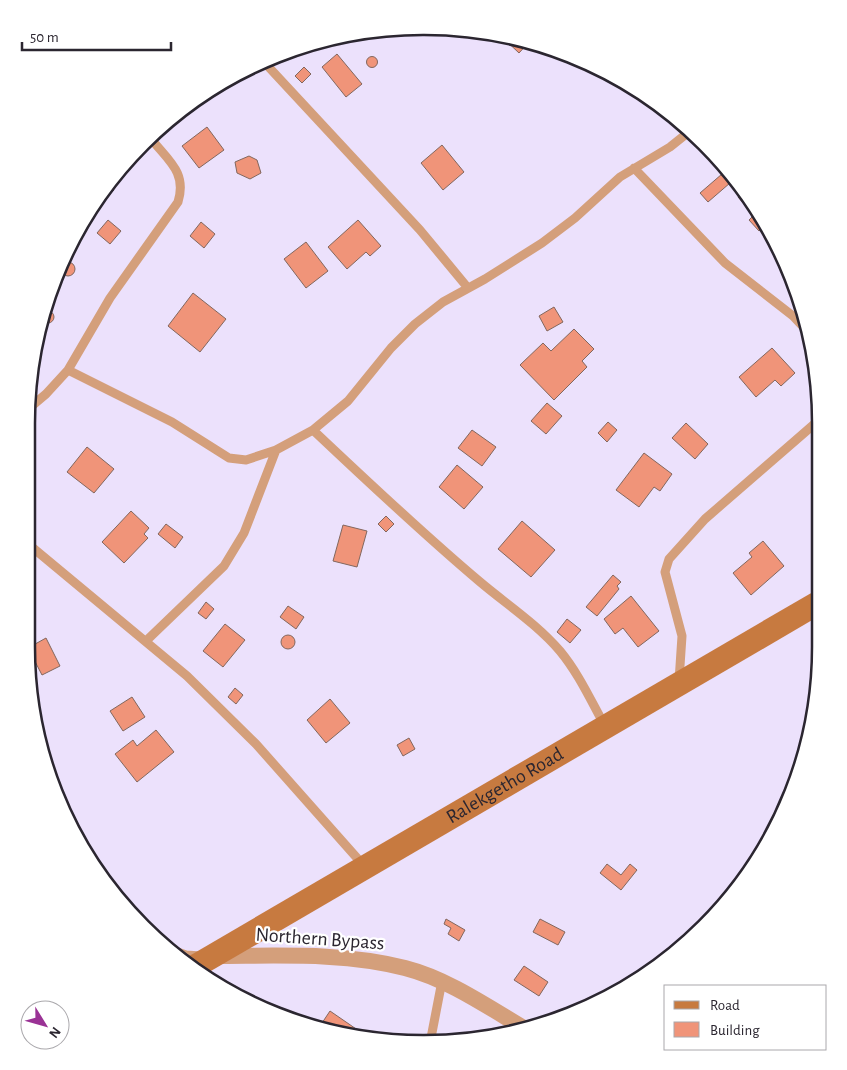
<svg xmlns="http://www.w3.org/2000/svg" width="847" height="1070" viewBox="0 0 847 1070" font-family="'Alegreya Sans',sans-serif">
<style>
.building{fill:#f09479;stroke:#82675e}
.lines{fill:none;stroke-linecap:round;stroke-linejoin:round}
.lane{stroke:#d49f7b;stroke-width:9}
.street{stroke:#d49f7b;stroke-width:16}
.secondary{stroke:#c77a40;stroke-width:24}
.labels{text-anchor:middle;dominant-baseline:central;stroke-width:4.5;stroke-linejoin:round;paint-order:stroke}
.street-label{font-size:20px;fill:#2b2630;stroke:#fff}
.rim{fill:none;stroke:#2b2630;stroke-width:2.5}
</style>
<rect width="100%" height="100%" fill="#ece1fc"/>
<path class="building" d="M 412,28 L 407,34 L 401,29 Z
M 501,36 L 527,40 L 530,41 L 519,53 Z
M 337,54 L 362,84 L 346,97 L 322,67 Z
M366.5 62a5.5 5.5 0 1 1 11 0a5.5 5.5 0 1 1-11 0Z
M 304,67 L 311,74 L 302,83 L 295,76 Z
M 207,127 L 224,150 L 199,168 L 182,146 Z
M 442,145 L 464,172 L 443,190 L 421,163 Z
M 249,156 L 257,160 L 261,173 L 250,179 L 237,173 L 235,162 Z
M 122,165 L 124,167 L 108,185 L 114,190 L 103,201 L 99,197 Z
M 722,174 L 730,183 L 708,202 L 700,193 Z
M 744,192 L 767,224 L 759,231 L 749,220 L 754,215 L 738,197 Z
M 108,220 L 121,231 L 110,244 L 97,233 Z
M 358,220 L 381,246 L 370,256 L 366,252 L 347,269 L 328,247 Z
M 201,222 L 215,234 L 204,248 L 190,236 Z
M 306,242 L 328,271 L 306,288 L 284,259 Z
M61 269a7 7 0 1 1 14 0a7 7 0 1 1-14 0Z
M 56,277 L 58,277 L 47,299 L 47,296 Z
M 193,293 L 226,319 L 200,352 L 168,326 Z
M 554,307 L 563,322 L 547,331 L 539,316 Z
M42 317a6 6 0 1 1 12 0a6 6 0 1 1-12 0Z
M 574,329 L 594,349 L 582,361 L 587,367 L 554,400 L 520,365 L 543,343 L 551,351 Z
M 772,348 L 795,373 L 781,386 L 775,380 L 756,397 L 739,377 Z
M 547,403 L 562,416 L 546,434 L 531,421 Z
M 608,422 L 617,430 L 607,442 L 598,433 Z
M 686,423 L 708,444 L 695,459 L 672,438 Z
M 472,430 L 496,447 L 482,466 L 458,448 Z
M 87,447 L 114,469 L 94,493 L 67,472 Z
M 644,453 L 672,474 L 660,491 L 654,487 L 639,507 L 616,490 Z
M 457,465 L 483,487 L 464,509 L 439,487 Z
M 131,511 L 149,528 L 144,534 L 148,538 L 124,563 L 102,542 Z
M 386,516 L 394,524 L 386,532 L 378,524 Z
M 522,521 L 555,550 L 531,577 L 498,549 Z
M 166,524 L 183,537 L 175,548 L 158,534 Z
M 343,525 L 367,531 L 357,567 L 333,561 Z
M 763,541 L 784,566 L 751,595 L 733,573 L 752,557 L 749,553 Z
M 613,575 L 621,582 L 617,586 L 619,589 L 597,616 L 586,607 Z
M 631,596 L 659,631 L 638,647 L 623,628 L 615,634 L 604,619 Z
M 206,602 L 214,609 L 206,619 L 198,613 Z
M 288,606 L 304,617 L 296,629 L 280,617 Z
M 567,619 L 581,630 L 570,643 L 557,632 Z
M 225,624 L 245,640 L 223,667 L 203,651 Z
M281 642a7 7 0 1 1 14 0a7 7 0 1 1-14 0Z
M 46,638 L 60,666 L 42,675 L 28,648 Z
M 235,688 L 243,695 L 236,704 L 228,697 Z
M 132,697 L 145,717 L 123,731 L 110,711 Z
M 330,699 L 350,723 L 326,743 L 307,720 Z
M 156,730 L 174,752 L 137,782 L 115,754 L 133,740 L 137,746 Z
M 409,738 L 415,749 L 403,756 L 397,745 Z
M 607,864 L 621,875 L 630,864 L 637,870 L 621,890 L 600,873 Z
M 446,919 L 465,930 L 459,941 L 448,934 L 451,928 L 444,924 Z
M 540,919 L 565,932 L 558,945 L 533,932 Z
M 524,966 L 548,982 L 539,996 L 514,980 Z
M 330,1011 L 362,1033 L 360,1035 L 318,1029 Z"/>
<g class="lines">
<path class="lane" d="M 264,62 L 420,230 L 468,288
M 634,168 L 725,263 L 793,316 L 809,333
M 68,370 L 110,298 L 178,202 C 187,173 169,161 152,140
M 27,410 L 46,394 L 68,370 L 172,422 L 229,458 L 246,460 L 276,450 L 313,430 L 348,401 L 391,348 L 415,324 L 443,302 L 485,279 L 542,243 L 575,218 L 620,177 L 670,147 L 690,131
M 313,430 C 367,481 422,533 479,581 C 506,604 537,624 560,651 C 579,674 591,701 605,726
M 27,543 L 187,676 L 256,744 L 365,867
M 146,641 L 224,566 L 244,533 L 276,450
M 679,681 L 682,636 L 665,572 L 669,559 L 705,519 L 819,420
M 172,950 L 186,955 L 201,956
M 430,1043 L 442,981"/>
<path class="street" d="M 214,956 C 277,956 344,952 405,968 C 448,979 488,1007 527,1030"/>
<path class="secondary" id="s1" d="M 194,967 L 816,604"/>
</g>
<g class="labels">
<g class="street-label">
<text stroke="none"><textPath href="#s1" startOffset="360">Ralekgetho Road</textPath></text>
<text transform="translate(320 939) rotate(4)">Northern Bypass</text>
</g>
</g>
<path d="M0 0H847V1070H0ZM423 35H424A388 388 0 0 1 812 423V647A388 388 0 0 1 424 1035H423A388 388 0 0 1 35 647V423A388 388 0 0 1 423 35Z" fill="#fff" fill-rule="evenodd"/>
<path class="rim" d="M423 35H424A388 388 0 0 1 812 423V647A388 388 0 0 1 424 1035H423A388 388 0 0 1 35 647V423A388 388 0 0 1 423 35Z"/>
<rect x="664" y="985" width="162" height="65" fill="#ffffff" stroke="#aaa8ac"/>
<rect x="674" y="1001" width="25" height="8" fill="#c77a40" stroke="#aaa8ac"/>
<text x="710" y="1010" font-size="15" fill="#2b2630">Road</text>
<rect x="674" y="1022" width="25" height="15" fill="#f09479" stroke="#aaa8ac"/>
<text x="710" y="1035" font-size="15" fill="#2b2630">Building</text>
<g transform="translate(45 1025) rotate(127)"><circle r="24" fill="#ffffff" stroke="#aaa8ac"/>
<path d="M0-4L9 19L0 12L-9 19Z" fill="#9a3295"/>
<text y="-8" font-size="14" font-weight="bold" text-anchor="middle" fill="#2b2630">N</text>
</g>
<path d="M22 42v8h149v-8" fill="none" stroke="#2b2630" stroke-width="2.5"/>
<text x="30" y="42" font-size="15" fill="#2b2630" stroke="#ffffff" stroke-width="4" paint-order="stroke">50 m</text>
</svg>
